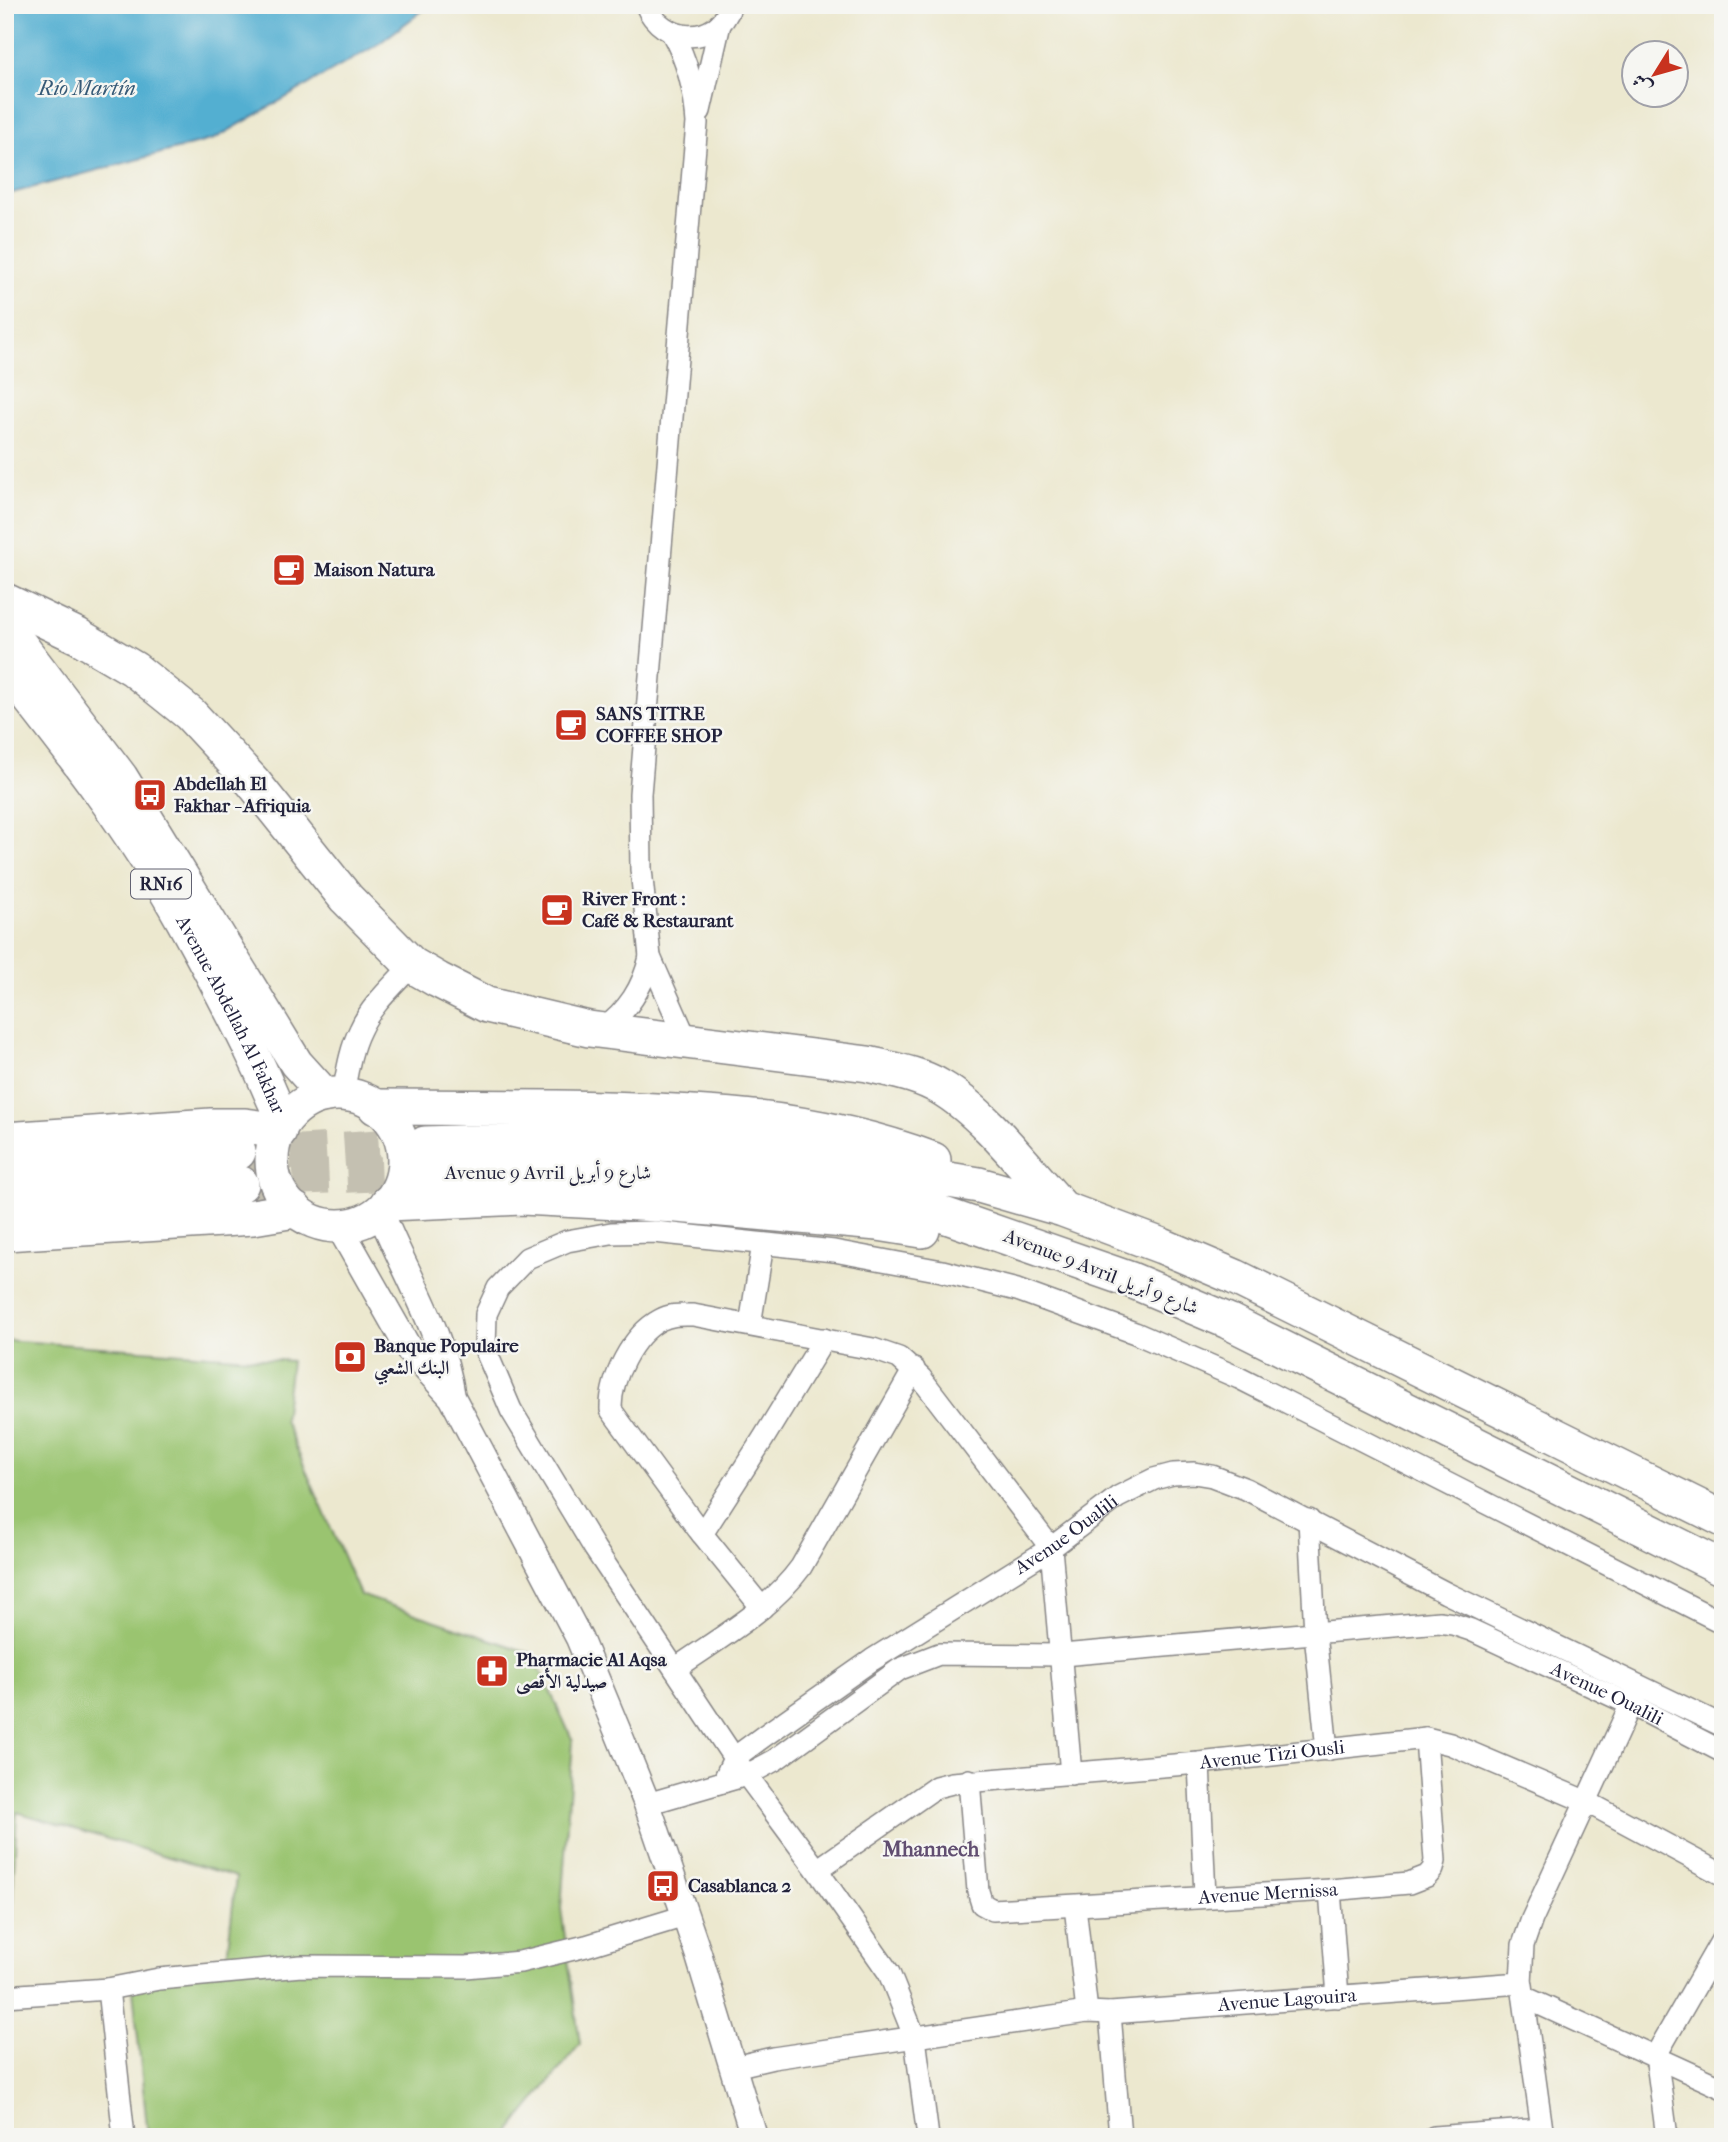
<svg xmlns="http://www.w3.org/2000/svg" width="1728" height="2142" viewBox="0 0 1728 2142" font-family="'IM FELL French Canon',Amiri,serif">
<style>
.green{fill:#9ac470;stroke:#5e7356;stroke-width:2}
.water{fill:#53afd1;stroke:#3a6886;stroke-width:2}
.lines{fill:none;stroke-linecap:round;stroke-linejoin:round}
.trunk-tunnel{stroke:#c4c0b1;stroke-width:35;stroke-dasharray:35 18;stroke-linecap:butt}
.minor-casing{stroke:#878585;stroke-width:24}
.tertiary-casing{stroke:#878585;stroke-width:29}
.primary-casing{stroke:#878585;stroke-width:36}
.trunk-casing{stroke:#878585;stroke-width:38}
.minor{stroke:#fff;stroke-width:21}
.tertiary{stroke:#fff;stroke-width:26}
.primary{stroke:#fff;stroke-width:33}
.trunk{stroke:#fff;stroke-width:35}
.labels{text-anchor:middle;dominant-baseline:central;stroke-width:5;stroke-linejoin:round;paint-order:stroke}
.shield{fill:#f6f6f2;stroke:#626272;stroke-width:2}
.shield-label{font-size:18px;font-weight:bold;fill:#22223b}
.poi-label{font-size:19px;font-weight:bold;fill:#22223b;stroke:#f6f6f2;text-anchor:start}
.street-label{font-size:19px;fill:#22223b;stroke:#f6f6f2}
.water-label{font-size:21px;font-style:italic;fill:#365a77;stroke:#f6f6f2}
.neighbourhood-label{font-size:21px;font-weight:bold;fill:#614e71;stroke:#f6f6f2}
</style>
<rect width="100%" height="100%" fill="#f6f6f2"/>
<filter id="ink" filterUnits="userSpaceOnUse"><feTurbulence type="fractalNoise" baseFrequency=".0143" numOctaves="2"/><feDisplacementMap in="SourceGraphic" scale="14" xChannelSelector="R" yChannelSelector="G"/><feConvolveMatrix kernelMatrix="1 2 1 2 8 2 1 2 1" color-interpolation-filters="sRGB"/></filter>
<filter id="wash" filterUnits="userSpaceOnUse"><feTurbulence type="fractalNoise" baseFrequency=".00686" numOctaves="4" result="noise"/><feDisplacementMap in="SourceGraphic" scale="28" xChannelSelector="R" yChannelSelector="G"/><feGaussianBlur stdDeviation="1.57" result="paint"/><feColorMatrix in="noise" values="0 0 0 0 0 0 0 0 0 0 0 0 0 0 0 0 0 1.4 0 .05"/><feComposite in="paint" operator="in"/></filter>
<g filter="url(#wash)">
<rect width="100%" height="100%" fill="#ece8cf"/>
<path class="green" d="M 5,1340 L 291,1361 L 284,1420 L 360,1595 L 533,1654 L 573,1741 L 561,1909 L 580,2044 L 505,2137 L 148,2137 L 132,1980 L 227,1957 L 236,1877 L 17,1812 L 11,1928 L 5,1924 Z"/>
<path class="water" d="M 5,5 L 430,5 L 377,45 L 214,139 L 5,195 Z"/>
</g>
<g filter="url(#ink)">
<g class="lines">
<path class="trunk-tunnel" d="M 238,1152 L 301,1152 L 425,1144
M 241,1184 L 303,1177 L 427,1172"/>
<defs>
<g id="minor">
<path d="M 646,5 C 662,44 717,48 731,5"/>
<path d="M 672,33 C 688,62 695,91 697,123 L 640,794 L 641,869 L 650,957 L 687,1041"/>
<path d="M 700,111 L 720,24"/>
<path d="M 602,1030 C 628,1011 643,988 650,957"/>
<path d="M 343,1094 C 347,1073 350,1050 360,1030 C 371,1005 394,985 412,965"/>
<path d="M 750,1325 L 763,1244"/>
<path d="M 1309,1520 L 1315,1633 L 1327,1750"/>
<path d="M 702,1534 L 763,1439 L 824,1339"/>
<path d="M 762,1608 L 698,1529 L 611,1410 C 610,1379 632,1335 660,1320 C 671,1314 681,1315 693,1315 L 873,1349 L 899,1358 L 921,1378 L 1051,1548 L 1071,1774"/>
<path d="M 675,1669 C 719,1638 769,1611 801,1567 L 914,1369"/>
<path d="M 1199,1763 L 1205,1896"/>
<path id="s1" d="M 969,1780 L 978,1891 L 982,1904 L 993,1910 L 1330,1890 L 1409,1883 L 1427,1876 L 1433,1869 L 1435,1861 L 1426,1738"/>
<path id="s2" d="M 723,1782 L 734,1758 L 764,1736 L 872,1660 L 1051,1548 L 1118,1497 L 1154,1479 L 1173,1474 L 1194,1473 L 1212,1476 L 1246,1489 L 1446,1593 L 1723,1726"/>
<path id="s3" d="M 647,1804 L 747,1775 L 775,1760 L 900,1669 L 939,1654 L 1062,1655 L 1439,1622 L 1453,1624 L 1471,1630 L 1632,1705 L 1723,1752"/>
<path id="s4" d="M 817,1870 L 936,1787 L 952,1783 L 1199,1763 L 1426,1738 L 1450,1744 L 1587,1802 L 1723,1875"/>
<path d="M 1330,1890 L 1338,1997"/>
<path d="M 1075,1906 L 1087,2012"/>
<path d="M 1522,1985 L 1543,2137"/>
<path d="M 108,1989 L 124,2137"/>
<path d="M 5,1996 L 108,1989 L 159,1979 L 301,1966 L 466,1967 L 520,1962 L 586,1946 L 685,1916"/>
<path d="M 1524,1997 L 1723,2088"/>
<path d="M 1110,2013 L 1120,2137"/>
<path id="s5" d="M 734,2067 L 773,2058 L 1087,2012 L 1110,2013 L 1521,1983 L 1523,1945 L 1532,1919 L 1636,1693"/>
<path d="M 928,2137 L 915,2038 L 889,1973 L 817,1870 L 734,1758 L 595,1549 L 511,1410 L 485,1349 L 486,1314 L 498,1288 L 527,1258 L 567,1241 L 611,1233 L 654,1232 L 834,1251 L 942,1271 L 1017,1290 L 1135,1333 L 1239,1378 L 1723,1623"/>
<path d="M 1434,2137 L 1542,2129"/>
<path d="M 1667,2137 L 1656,2055 L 1723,1938"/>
</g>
<path id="tertiary" d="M 380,1211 C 405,1274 442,1329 452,1397 L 579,1638 L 620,1737 L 647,1804 L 698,1953 L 754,2137
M 339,1226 L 410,1351 L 452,1397"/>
<g id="primary">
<path d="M 5,624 L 121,777 L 296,1063 L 325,1095"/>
<path id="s6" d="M 5,668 C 70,750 132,829 183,921 C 209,968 234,1015 257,1063 C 267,1083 273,1102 284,1121"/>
<circle cx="338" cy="1160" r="66"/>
</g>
<path id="trunk" d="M 5,601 L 78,636 L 134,669 L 190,714 L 253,782 L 346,898 L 412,965 L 438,980 L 487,1005 L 589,1029 L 868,1064 C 892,1070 918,1074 940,1087 C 985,1113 1028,1171 1063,1209
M 376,1107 C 436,1107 496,1108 557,1108 C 683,1110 813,1114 933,1160
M 5,1140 L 211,1126 L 245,1126 L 279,1131
M 425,1144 L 552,1140 L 683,1144 L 787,1154 L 857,1165 L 979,1185 L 1063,1209 L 1162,1246 L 1235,1277 L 1723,1519
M 5,1172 L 238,1152
M 427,1172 L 620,1172 L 698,1175 L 839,1190 L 941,1214 L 1131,1280 L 1228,1321 L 1723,1568
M 388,1203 L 522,1197 L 677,1205 L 878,1223 L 922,1230
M 5,1204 L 241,1184
M 5,1233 L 253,1217 L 295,1210"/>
</defs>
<use href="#minor" class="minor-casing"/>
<use href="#tertiary" class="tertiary-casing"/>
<use href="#primary" class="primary-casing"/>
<use href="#trunk" class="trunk-casing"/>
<use href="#minor" class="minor"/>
<use href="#tertiary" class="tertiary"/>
<use href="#primary" class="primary"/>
<use href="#trunk" class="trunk"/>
</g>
</g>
<defs>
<symbol id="cafe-square" viewBox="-11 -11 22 22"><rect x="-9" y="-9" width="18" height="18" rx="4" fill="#c8321e" stroke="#f6f6f2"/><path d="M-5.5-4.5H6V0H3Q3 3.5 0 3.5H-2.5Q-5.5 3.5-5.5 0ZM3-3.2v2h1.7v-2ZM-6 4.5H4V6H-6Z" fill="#fff"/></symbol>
<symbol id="bus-square" viewBox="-11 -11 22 22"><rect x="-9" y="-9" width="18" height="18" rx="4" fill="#c8321e" stroke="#f6f6f2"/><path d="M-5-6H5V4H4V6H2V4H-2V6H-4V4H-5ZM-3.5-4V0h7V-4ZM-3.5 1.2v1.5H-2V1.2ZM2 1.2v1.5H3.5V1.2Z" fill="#fff"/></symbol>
<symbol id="bank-square" viewBox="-11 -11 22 22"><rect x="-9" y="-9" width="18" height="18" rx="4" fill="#c8321e" stroke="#f6f6f2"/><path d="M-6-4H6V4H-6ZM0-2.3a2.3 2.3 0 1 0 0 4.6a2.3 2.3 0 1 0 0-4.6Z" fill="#fff"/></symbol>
<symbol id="pharmacy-square" viewBox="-11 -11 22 22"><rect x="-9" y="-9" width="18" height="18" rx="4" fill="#c8321e" stroke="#f6f6f2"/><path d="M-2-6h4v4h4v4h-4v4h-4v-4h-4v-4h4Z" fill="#fff"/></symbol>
</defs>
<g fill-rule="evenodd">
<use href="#cafe-square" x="270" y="551" width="38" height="38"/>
<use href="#cafe-square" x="552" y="706" width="38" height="38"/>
<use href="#bus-square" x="131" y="776" width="38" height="38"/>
<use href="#cafe-square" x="538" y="891" width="38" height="38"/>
<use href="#bank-square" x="331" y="1338" width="38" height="38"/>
<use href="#pharmacy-square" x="473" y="1652" width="38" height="38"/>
<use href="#bus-square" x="644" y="1867" width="38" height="38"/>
</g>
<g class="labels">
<rect class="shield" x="131" y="869.5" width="60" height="29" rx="5"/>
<g class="shield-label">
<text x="161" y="884">RN16</text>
</g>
<g class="poi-label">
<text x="314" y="570">Maison Natura</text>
<text x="596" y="714">SANS TITRE<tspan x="596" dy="22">COFFEE SHOP</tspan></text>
<text x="174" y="784">Abdellah El<tspan x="174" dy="22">Fakhar - Afriquia</tspan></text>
<text x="582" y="899">River Front :<tspan x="582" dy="22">Café &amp; Restaurant</tspan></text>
<text x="374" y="1346">Banque Populaire<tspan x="374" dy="22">البنك الشعبي</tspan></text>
<text x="516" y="1660">Pharmacie Al Aqsa<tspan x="516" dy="22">صيدلية الأقصى</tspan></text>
<text x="688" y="1886">Casablanca 2</text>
</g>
<g class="street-label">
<text stroke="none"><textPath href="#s6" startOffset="415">Avenue Abdellah Al Fakhar</textPath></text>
<text x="548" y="1173">Avenue 9 Avril شارع 9 أبريل</text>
<text transform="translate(1101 1272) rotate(21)">Avenue 9 Avril شارع 9 أبريل</text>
<text stroke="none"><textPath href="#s2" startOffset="427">Avenue Oualili</textPath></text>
<text stroke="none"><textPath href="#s3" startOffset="1017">Avenue Oualili</textPath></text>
<text stroke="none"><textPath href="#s4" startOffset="483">Avenue Tizi Ousli</textPath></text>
<text stroke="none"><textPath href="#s1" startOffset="413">Avenue Mernissa</textPath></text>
<text stroke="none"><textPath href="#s5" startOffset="558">Avenue Lagouira</textPath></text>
</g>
<g class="water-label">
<text x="87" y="88">Río Martín</text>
</g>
<g class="neighbourhood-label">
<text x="931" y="1849">Mhannech</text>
</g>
</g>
<rect width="1728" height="2142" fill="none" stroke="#f6f6f2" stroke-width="28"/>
<g transform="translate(1655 74) rotate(233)"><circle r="33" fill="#f6f6f2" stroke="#a1a1a9" stroke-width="2"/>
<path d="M0-5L12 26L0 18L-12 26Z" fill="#c8321e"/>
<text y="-10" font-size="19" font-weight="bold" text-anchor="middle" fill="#22223b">ش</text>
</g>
</svg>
